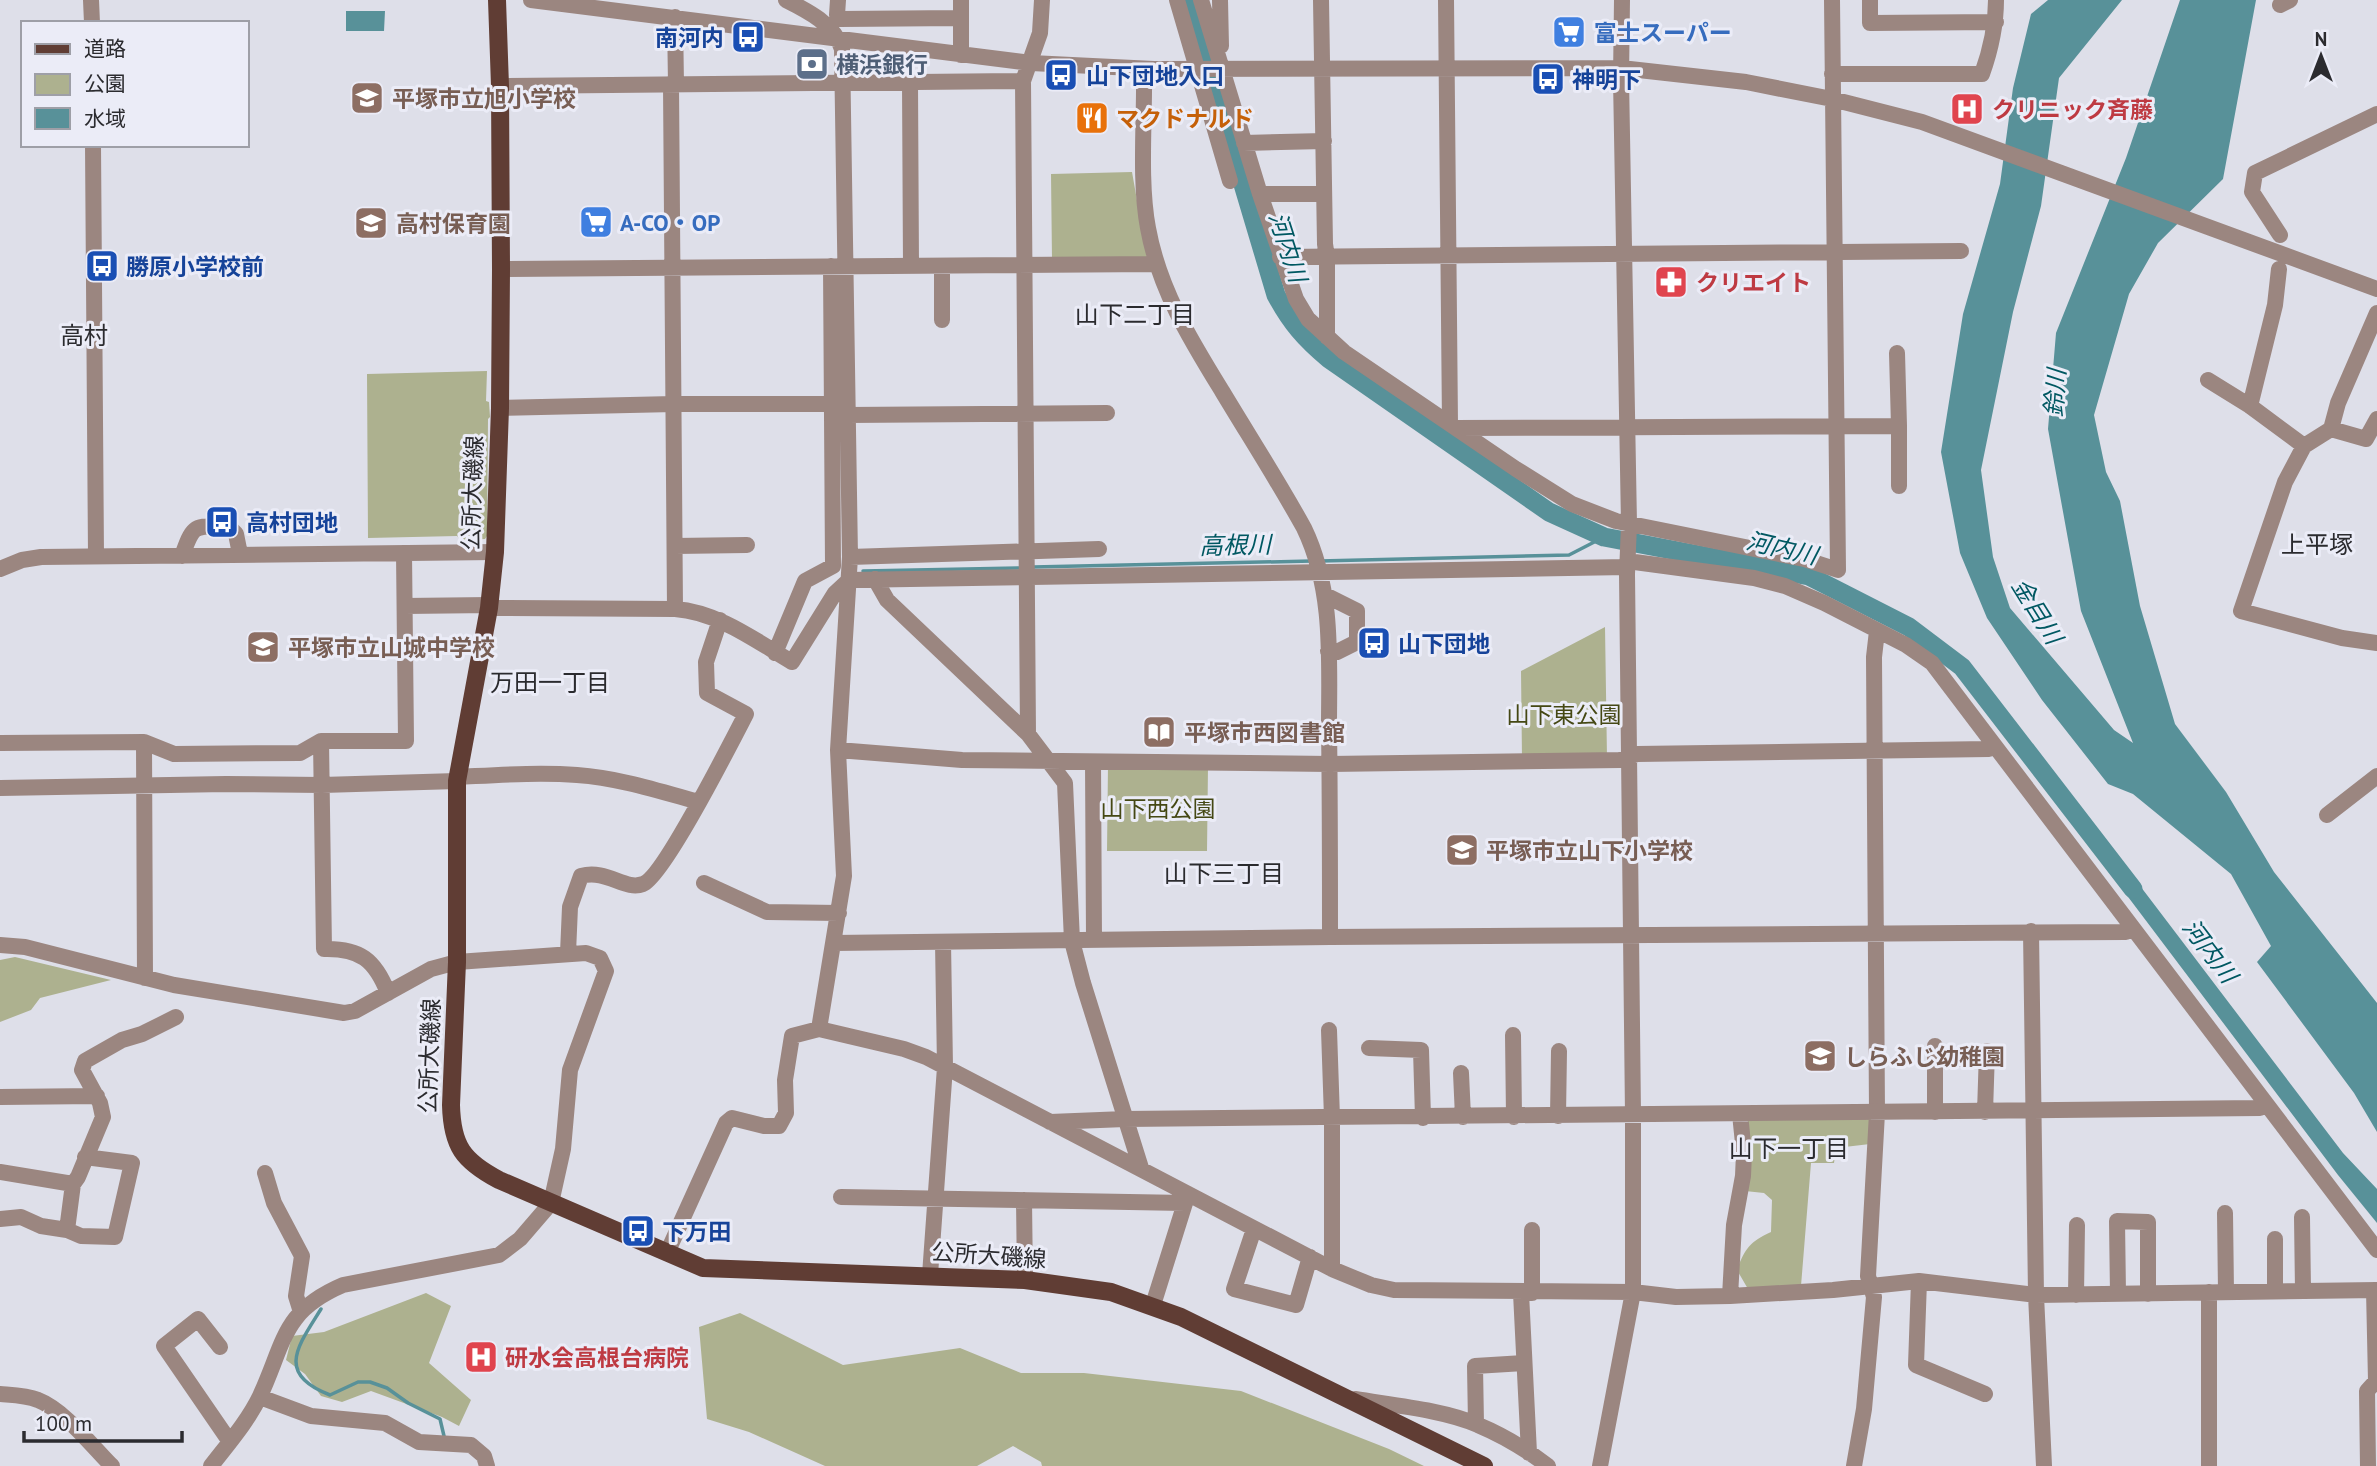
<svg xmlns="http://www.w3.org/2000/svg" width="2377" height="1466" viewBox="0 0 2377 1466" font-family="'PT Sans','Noto Sans JP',sans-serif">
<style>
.green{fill:#adb18f}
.water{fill:#589199}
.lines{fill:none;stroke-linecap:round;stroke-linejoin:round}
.stream{stroke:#589199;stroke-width:3.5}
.river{stroke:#589199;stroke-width:19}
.minor{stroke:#9b8680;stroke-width:16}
.major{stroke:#603d34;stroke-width:18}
.labels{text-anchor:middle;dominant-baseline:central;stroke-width:6;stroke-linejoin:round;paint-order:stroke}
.shop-label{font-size:23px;font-weight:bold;fill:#366cbe;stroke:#ebecf7;text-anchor:start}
.transit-label{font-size:23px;font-weight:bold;fill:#164399;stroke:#ebecf7;text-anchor:start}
.service-label{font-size:23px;font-weight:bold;fill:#4e5e75;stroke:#ebecf7;text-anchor:start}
.education-label{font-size:23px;font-weight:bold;fill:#785e54;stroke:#ebecf7;text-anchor:start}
.health-label{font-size:23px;font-weight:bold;fill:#be3a42;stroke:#ebecf7;text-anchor:start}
.food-label{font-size:23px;font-weight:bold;fill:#c56008;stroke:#ebecf7;text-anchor:start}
.street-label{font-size:23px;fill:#2b2b2f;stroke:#ebecf7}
.park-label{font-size:23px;fill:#454814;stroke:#ebecf7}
.water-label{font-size:24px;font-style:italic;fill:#005862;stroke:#ebecf7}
.neighbourhood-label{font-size:24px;fill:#2b2b2f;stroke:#ebecf7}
</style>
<rect width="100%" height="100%" fill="#dedfe9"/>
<path class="green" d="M 1132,172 L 1147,257 L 1052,259 L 1051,174 Z
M 487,371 L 486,401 L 489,402 L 490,417 L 488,419 L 487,536 L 485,539 L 461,540 L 457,536 L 368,538 L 367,374 Z
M 1605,627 L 1607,758 L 1522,759 L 1521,671 Z
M 1108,765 L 1208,766 L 1207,851 L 1107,851 Z
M 15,957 L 111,980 L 40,998 L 31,1010 L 0,1022 L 0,960 Z
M 1748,1117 L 1871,1117 L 1870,1144 L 1836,1148 L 1834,1163 L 1811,1163 L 1801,1286 L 1748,1289 L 1737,1270 C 1745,1248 1750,1242 1771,1232 L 1772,1200 L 1764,1193 L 1745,1191 Z
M 426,1293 L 451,1306 L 429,1363 L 471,1400 L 459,1426 L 442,1417 L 371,1391 L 342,1402 L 321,1396 L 305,1374 L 286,1360 L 292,1336 L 324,1332 Z
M 740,1313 L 843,1365 L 960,1348 L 1021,1373 L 1084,1373 L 1241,1391 L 1389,1449 L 1424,1466 L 1042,1466 L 1041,1462 L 1013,1446 L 977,1466 L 825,1466 L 749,1432 L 707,1419 L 699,1327 Z"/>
<path class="water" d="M 2048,0 L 2122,0 L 2059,78 L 2041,206 L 2013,312 L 1981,470 L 1993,557 L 2010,608 L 2114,730 L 2133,743 L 2081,611 L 2048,429 L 2056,333 L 2126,158 L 2180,0 L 2256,0 L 2223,179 L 2158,243 L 2129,294 L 2094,415 L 2106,472 L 2120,501 L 2140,606 L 2175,724 L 2226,792 L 2274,872 L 2377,1003 L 2377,1132 L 2354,1093 L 2257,962 L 2271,946 L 2231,874 L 2133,794 L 2108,784 L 2042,700 L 1987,618 L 1960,553 L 1941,452 L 1963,314 L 2000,184 L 2013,88 L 2031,14 Z
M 346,11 L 385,11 L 384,31 L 346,31 Z
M 2107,869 L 2128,870 L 2343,1153 L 2377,1189 L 2377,1223 L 2338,1175 Z"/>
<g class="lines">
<path class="stream" d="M 1320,561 L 1569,555 L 1604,537
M 1033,567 L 1312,561
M 863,571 L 1021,568
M 321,1309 C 298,1346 275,1374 330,1395 L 358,1382 L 370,1382 L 387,1388 L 408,1403 L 440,1419 L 444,1436"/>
<path class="river" d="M 1188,0 L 1276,295 C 1291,323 1305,339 1329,359 L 1549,512 L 1604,537 L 1809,576 L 1909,627 L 1962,667 L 2133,889"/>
<path class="minor" d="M 91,0 L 92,23
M 531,0 L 1031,63 L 1154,69 L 1621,68 L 1746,82 L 1832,99 L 1922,122 L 2377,289
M 786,0 C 808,11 834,24 842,49 L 850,557 L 838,750 L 844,876 L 819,1029
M 838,0 L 837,15 L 840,19 L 961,18
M 961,0 L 961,55
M 1177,0 L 1230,181
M 1201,0 L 1260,194 L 1296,299 L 1308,319 L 1344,352 L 1516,469 L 1572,504 L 1616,521 L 1804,559 L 1838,570 L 1832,0
M 1220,0 L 1221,46
M 1321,0 L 1325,244 L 1327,257 L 1327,337
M 1446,0 L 1450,424
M 1870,0 L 1870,23 L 1996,22
M 2280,5 L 2290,0
M 675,17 L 676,85
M 1144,69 C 1145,118 1139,181 1148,228 C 1159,289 1190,339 1222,391 C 1249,436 1278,481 1304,528 C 1334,590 1329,660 1329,727 C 1330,797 1330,867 1330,937
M 1832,74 L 1982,74 C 1991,49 1996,27 1996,0
M 910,83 L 911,266
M 500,86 L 1023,81
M 1244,143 L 1324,141
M 93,145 L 96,556
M 1260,194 L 1324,194
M 2280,235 L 2252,192 L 2255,173 L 2377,114
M 1280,257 L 1961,251
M 942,266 L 942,320
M 501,269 L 1156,264
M 1897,353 L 1899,426
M 2208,380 L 2250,406 L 2304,446
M 2250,406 L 2275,305 L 2279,269
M 500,408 L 674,404 L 832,404
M 847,415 L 1107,413
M 2377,419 L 2366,439 L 2331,429 L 2304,446 L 2285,482 L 2241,611 L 2342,638 L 2377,643
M 1456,428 L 1899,426 L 1899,486
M 2331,429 L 2338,403 L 2377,313
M 675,546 L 747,545
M 182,556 C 194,522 194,527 228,526 L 236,534 L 240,554
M 850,557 L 1099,549
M 1627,561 L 1754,578 L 1785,586 L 1824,603 L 1906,645 L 1932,663 L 2377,1250
M 0,569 L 22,560 L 41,557 L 495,552
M 875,579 L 887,600 L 1028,734 L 1065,783 L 1072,941 L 1083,983 L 1141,1168
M 1325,595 L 1357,611 L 1357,642 L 1337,652 L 1328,651
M 405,606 L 490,605
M 489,608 L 675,609 L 671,85
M 675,609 C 718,612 756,641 792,662 L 835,593 L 849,580 L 1627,567
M 775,653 L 805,581 L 833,566 L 831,266
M 1028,734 L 1023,81 L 1040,33 L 1042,0
M 321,741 L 324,949 C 360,948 375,960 388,993
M 144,742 L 145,978
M 0,743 L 144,742 L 174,754 L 300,753 L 321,741 L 406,741 L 404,553
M 838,750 L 962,760 L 1330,764 L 1620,760 L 1637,754 L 1989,749
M 1093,762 L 1094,939
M 458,777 C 498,775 538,772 577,775 C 619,778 659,791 699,802
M 0,788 L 226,784 L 322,785 L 457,781
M 2327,815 L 2377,776
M 704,883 L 767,912 L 839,913
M 2031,931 L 2036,1295 L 2044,1466
M 834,943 L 1330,937 L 2126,932
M 0,945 L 25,947 L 174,985 L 344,1013 L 355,1011 L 431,969 L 457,962 L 586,953 L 600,958 L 606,971 L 570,1070 L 563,1149 L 551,1203 L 520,1239 L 499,1255 L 343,1285 C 282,1311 285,1342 260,1396 C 248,1421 228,1444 211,1466
M 568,953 L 570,907 L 581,876 C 607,869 625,891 643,884 C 663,877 732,741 746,714 L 707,693 L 706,662 L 720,620
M 1329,1030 L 1332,1118 L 1332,1269
M 1513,1035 L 1514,1117
M 1369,1048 L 1421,1050 L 1423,1118
M 1936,1059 L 1986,1059
M 1461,1073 L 1463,1117
M 0,1097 L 97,1096
M 1935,1112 L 1935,1046
M 1985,1112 L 1987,1051
M 1558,1116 L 1559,1051
M 1050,1122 L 1125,1119 L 2260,1108
M 0,1172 L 73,1184
M 265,1173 L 274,1203 L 302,1256 L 296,1296 L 301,1312
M 841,1197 L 1185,1203 L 1186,1194
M 1024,1200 L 1025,1280
M 2225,1213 L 2226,1292
M 2302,1217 L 2303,1291
M 0,1219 L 21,1217 L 41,1226 L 67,1230 L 73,1184 L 78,1177 L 103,1117 L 100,1103 L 82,1070 L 85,1061 L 122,1040 L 142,1034 L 176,1017
M 1254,1229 L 1234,1289 L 1296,1305 L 1310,1257
M 67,1230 L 81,1236 L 115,1237 L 132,1163 L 85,1157
M 1532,1230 L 1532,1293
M 667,1253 L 726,1123 L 732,1118 L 764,1126 L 779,1126 L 786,1113 L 785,1080 L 792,1036 L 819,1029 L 904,1049 L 926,1057 L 1332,1269 L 1371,1285 L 1394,1290 L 1633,1292 L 1676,1297 L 1730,1296 L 1833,1290 L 1919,1281 L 2036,1295 L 2377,1290
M 930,1275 L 945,1067 L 943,942
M 1919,1281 L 1916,1365 L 1985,1394
M 2275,1291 L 2275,1239
M 2209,1292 L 2209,1466
M 1521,1293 L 1529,1453
M 2118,1294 L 2117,1221 L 2148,1222 L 2148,1294
M 2076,1295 L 2077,1225
M 1730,1296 L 1734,1225 L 1743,1176 L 1744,1153 L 1740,1114
M 1153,1305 L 1185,1203
M 220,1347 L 198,1319 L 164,1346 L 230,1442
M 0,1394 C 13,1395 26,1395 38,1400 C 64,1410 92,1446 112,1466
M 260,1397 L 311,1416 L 385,1423 L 419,1442 L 471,1445 L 484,1456 L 487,1466
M 1355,1399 C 1391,1405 1445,1410 1478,1425 C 1502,1435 1527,1450 1548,1466
M 1476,1424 L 1475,1366 L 1524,1363
M 1600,1466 L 1633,1292 L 1633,1115 L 1627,574 L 1629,524 L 1621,79 L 1622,0
M 1854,1466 L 1864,1409 L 1874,1297 L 1868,1276 L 1877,1113 L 1874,657 L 1877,631
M 2368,1466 L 2367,1391 L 2376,1381 L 2374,1290"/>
<path class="major" d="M 497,0 L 500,86 L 501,269 L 500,408 L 495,552 L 489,608 L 457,781 L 457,962 L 451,1105 C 452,1146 463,1161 499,1180 L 703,1268 L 1025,1280 L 1111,1292 L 1181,1317 L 1484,1466"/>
</g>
<defs>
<symbol id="supermarket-square" viewBox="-11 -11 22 22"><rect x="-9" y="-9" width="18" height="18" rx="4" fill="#3f7fe0" stroke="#ebecf7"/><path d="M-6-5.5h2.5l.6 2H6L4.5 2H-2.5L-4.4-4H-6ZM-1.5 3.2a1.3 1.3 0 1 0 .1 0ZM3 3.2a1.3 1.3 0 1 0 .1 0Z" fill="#fff"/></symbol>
<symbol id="bus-square" viewBox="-11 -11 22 22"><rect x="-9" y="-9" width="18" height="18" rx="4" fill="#1a4fb4" stroke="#ebecf7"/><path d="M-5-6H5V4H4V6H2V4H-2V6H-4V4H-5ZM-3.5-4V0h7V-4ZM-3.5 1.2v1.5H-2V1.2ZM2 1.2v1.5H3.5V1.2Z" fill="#fff"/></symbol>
<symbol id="bank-square" viewBox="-11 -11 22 22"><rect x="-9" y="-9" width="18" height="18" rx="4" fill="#5c6f8a" stroke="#ebecf7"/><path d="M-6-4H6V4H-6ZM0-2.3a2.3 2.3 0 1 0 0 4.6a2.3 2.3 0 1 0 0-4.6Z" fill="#fff"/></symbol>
<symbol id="school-square" viewBox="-11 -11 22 22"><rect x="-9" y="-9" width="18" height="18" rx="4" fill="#8d6e63" stroke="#ebecf7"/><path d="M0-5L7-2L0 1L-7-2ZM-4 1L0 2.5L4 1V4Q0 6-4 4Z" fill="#fff"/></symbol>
<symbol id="hospital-square" viewBox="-11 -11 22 22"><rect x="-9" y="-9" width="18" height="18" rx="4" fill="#e0444e" stroke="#ebecf7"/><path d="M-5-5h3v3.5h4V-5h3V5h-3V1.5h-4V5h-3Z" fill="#fff"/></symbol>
<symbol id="restaurant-square" viewBox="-11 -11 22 22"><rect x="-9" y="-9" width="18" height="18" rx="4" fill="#e8710a" stroke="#ebecf7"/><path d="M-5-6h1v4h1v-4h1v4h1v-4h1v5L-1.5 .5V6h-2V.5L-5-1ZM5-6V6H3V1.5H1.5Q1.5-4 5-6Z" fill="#fff"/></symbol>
<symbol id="pharmacy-square" viewBox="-11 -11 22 22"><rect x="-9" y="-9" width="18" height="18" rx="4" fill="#e0444e" stroke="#ebecf7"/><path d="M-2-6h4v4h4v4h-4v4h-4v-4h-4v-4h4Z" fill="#fff"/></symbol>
<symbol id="library-square" viewBox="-11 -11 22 22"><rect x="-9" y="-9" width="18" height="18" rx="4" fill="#8d6e63" stroke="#ebecf7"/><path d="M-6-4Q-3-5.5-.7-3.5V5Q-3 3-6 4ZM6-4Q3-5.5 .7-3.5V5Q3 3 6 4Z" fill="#fff"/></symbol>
</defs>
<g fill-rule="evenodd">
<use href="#supermarket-square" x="1550" y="13" width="38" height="38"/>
<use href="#bus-square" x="729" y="18" width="38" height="38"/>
<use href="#bank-square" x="793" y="45" width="38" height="38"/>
<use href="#bus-square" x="1042" y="56" width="38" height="38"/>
<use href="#bus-square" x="1529" y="60" width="38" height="38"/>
<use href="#school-square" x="348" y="79" width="38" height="38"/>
<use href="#hospital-square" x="1948" y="90" width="38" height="38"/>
<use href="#restaurant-square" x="1073" y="99" width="38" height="38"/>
<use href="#supermarket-square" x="577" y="203" width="38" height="38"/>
<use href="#school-square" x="352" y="204" width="38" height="38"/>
<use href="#bus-square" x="83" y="247" width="38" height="38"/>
<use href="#pharmacy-square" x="1652" y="263" width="38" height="38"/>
<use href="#bus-square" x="203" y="503" width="38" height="38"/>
<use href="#bus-square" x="1355" y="624" width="38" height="38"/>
<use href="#school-square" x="244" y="628" width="38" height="38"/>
<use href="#library-square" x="1140" y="713" width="38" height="38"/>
<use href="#school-square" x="1443" y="831" width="38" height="38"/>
<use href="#school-square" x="1801" y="1037" width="38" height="38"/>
<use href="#bus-square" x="619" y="1212" width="38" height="38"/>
<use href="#hospital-square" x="462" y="1338" width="38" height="38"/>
</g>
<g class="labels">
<g class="shop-label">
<text x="1594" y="32">富士スーパー</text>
<text x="620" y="222">A-CO・OP</text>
</g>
<g class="transit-label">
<text x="724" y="37" text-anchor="end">南河内</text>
<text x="1086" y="75">山下団地入口</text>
<text x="1572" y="79">神明下</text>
<text x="126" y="266">勝原小学校前</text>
<text x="246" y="522">高村団地</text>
<text x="1398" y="643">山下団地</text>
<text x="662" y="1231">下万田</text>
</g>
<g class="service-label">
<text x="836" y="64">横浜銀行</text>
</g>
<g class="education-label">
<text x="392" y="98">平塚市立旭小学校</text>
<text x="396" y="223">高村保育園</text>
<text x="288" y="647">平塚市立山城中学校</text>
<text x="1184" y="732">平塚市西図書館</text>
<text x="1486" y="850">平塚市立山下小学校</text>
<text x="1844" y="1056">しらふじ幼稚園</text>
</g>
<g class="health-label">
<text x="1992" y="109">クリニック斉藤</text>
<text x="1696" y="282">クリエイト</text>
<text x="505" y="1357">研水会高根台病院</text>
</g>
<g class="food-label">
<text x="1116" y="118">マクドナルド</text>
</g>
<g class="street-label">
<text transform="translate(472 493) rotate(-88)">公所大磯線</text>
<text transform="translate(429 1056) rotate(-88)">公所大磯線</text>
<text transform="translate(989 1255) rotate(4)">公所大磯線</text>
</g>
<g class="park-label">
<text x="1564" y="714">山下東公園</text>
<text x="1158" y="808">山下西公園</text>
</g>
<g class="water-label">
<text transform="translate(1288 247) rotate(72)">河内川</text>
<text transform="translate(2055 393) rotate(-86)">鈴川</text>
<text transform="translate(1235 545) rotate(-1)">高根川</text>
<text transform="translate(1782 548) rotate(13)">河内川</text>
<text transform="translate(2037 611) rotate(58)">金目川</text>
<text transform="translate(2210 951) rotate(53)">河内川</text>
</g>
<g class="neighbourhood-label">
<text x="1135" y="314">山下二丁目</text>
<text x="84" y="335">高村</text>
<text x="2317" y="544">上平塚</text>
<text x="550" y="682">万田一丁目</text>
<text x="1224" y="873">山下三丁目</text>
<text x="1789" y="1148">山下一丁目</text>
</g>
</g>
<rect x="21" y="21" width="228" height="126" fill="#ebecf7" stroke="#9e9fa7" stroke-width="2"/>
<rect x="35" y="44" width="35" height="10" fill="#603d34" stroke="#9e9fa7" stroke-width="2"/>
<text x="84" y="56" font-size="21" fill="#2b2b2f">道路</text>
<rect x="35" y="74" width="35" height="21" fill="#adb18f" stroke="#9e9fa7" stroke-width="2"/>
<text x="84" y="91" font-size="21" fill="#2b2b2f">公園</text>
<rect x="35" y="108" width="35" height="21" fill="#589199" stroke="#9e9fa7" stroke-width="2"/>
<text x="84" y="126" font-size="21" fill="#2b2b2f">水域</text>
<g transform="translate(2321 56)" stroke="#ebecf7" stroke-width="5" paint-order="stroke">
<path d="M0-5L12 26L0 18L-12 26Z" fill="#2b2b2f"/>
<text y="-10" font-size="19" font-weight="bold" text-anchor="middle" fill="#2b2b2f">N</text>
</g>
<path d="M24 1431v10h158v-10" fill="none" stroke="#2b2b2f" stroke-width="3.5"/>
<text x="35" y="1431" font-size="21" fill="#2b2b2f" stroke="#ebecf7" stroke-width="5" paint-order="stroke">100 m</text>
</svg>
